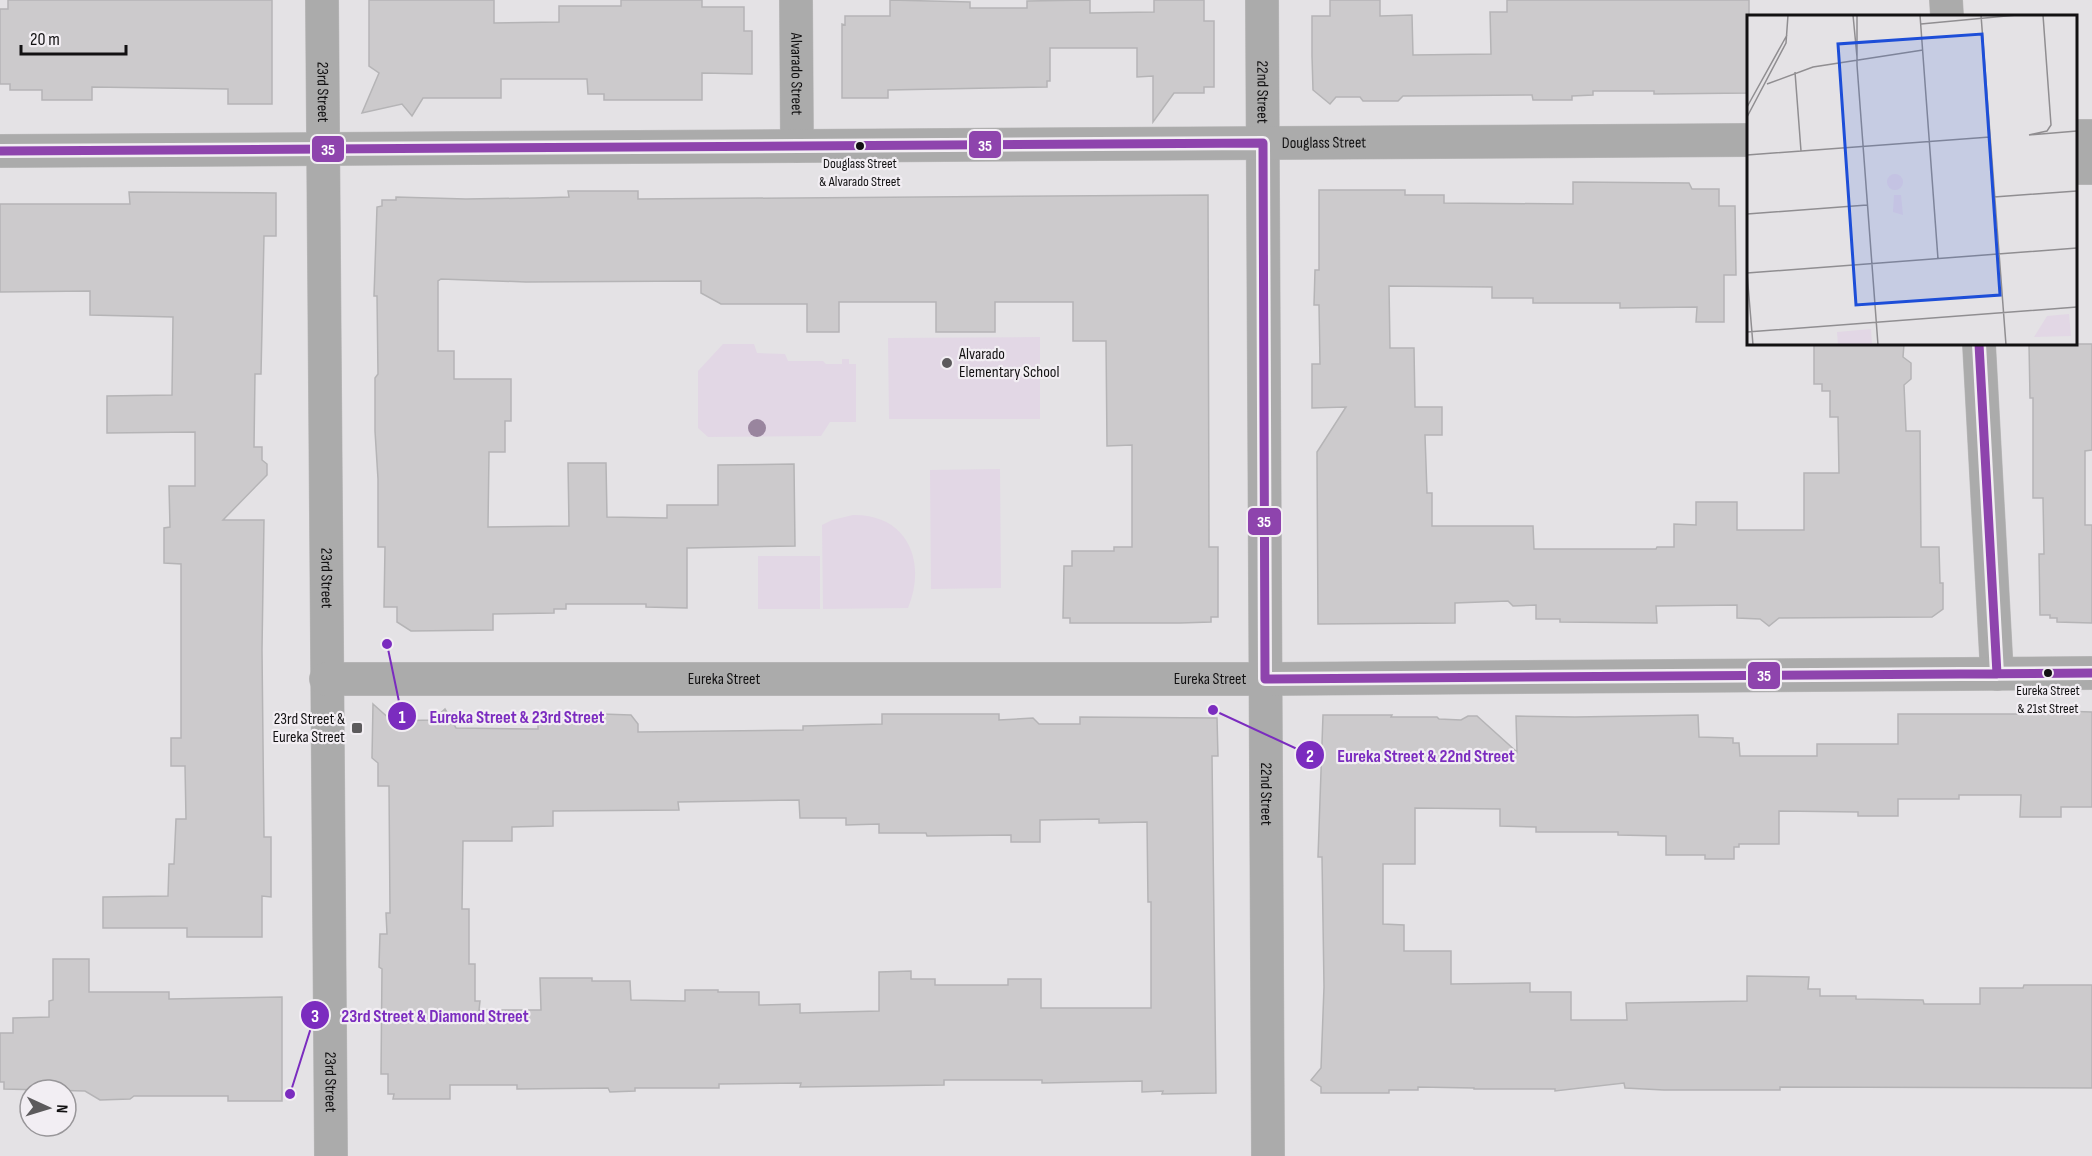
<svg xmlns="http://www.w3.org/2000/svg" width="2092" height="1156" viewBox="0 0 2092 1156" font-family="'Sofia Sans Condensed',sans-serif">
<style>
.green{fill:#e2d7e5}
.building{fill:#cccacc;stroke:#b5b4b6;stroke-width:1.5;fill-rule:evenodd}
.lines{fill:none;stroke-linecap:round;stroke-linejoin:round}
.minor-casing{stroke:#bebdbe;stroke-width:34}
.minor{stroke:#ababab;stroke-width:33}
.bus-1-casing{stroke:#f2eef3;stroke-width:14}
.bus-1{stroke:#8e44ad;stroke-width:9}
.tree{fill:#99859e}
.bus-dot{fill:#121112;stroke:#f2eef3;stroke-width:2}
.poi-dot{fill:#5c5a5c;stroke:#f2eef3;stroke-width:2}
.labels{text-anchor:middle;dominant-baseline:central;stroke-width:4.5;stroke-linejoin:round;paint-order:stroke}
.bus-label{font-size:14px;fill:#121112;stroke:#f2eef3}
.street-label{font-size:16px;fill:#121112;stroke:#f2eef3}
.poi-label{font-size:16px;fill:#121112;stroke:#f2eef3;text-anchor:start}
.inset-road{fill:none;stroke:#908e91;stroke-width:1.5}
.view{fill:#1d4ed8;fill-opacity:0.15;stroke:#1d4ed8;stroke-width:3}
.inset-edge{fill:none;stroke:#121112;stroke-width:3}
.leader{fill:none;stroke:#7b2cbf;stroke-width:2}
.callout-dot{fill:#7b2cbf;stroke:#f2eef3;stroke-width:2}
.mark-label{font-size:18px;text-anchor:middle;font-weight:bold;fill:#fff}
.callout-label{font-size:18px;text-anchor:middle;font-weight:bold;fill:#7b2cbf;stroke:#f2eef3;stroke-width:4.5;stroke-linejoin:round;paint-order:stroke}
.line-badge{stroke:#f2eef3;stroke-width:2}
.badge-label{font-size:16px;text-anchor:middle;font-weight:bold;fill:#fff}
</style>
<rect width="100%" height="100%" fill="#e4e2e5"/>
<path class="green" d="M 1040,337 L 1040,419 L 889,419 L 888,338 Z
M 723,344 L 754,344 L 757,353 L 785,354 L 788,361 L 823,361 L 826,364 L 842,364 L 842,359 L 849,359 L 849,364 L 856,364 L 856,422 L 830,422 L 821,436 L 708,437 L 698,428 L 698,371 Z
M 1000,469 L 1001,588 L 931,589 L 930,470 Z
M 853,515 C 908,514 927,562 908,608 L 823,609 L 822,525 L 832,520 Z
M 758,556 L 820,556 L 820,609 L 758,609 Z"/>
<path class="building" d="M 8,0 L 272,0 L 272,104 L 228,104 L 228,89 L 92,87 L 92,100 L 42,100 L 42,90 L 10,90 L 10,84 L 0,84 L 0,9 L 8,9 Z
M 369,0 L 494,0 L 494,23 L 559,22 L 559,6 L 621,6 L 621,0 L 702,0 L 702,7 L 744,7 L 744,31 L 752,31 L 752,74 L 702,73 L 702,100 L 604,100 L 604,94 L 588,94 L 587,79 L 501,79 L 501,98 L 423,98 L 412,116 L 402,104 L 362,113 L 379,73 L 369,66 Z
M 890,0 L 970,2 L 970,8 L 1027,8 L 1027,1 L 1090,0 L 1090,13 L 1154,12 L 1154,0 L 1204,0 L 1204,21 L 1214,21 L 1214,87 L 1204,87 L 1204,93 L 1174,93 L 1153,122 L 1153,76 L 1137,77 L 1137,48 L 1050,48 L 1050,81 L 1047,81 L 1047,87 L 888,90 L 888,98 L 842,98 L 842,24 L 845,25 L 845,16 L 890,16 Z
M 1330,0 L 1380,0 L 1380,16 L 1412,15 L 1413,55 L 1491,54 L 1490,12 L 1507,12 L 1507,0 L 1749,0 L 1749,93 L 1654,94 L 1654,91 L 1593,91 L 1593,95 L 1572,96 L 1572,100 L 1533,100 L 1532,95 L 1403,96 L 1398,101 L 1363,101 L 1360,97 L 1336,97 L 1330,104 L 1313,90 L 1312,56 L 1312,16 L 1330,16 Z
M 1573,182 L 1689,183 L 1692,189 L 1719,189 L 1719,206 L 1735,206 L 1736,275 L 1724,275 L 1724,322 L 1696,322 L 1697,307 L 1620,308 L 1620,303 L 1533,303 L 1533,298 L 1492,298 L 1492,287 L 1389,286 L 1390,348 L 1414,348 L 1415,407 L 1442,407 L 1442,435 L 1425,435 L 1427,493 L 1432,493 L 1432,526 L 1533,526 L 1534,549 L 1656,549 L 1657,547 L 1674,547 L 1674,524 L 1696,525 L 1696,502 L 1737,502 L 1737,530 L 1804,530 L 1804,473 L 1839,473 L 1838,417 L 1830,417 L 1830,391 L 1822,391 L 1822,384 L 1814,384 L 1814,344 L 1904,344 L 1903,357 L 1911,363 L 1911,379 L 1904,385 L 1906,431 L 1920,431 L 1921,547 L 1939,547 L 1940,583 L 1943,583 L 1943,609 L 1932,617 L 1779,618 L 1769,626 L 1760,619 L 1737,618 L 1737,605 L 1656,606 L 1657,623 L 1560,622 L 1560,619 L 1536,619 L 1536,605 L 1513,606 L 1508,601 L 1455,603 L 1455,623 L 1318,624 L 1317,452 L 1346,407 L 1312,408 L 1312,364 L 1320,364 L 1319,305 L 1314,305 L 1315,270 L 1319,270 L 1319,190 L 1405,190 L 1405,195 L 1444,195 L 1444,203 L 1573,204 Z
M 568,191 L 638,191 L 638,199 L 1208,195 L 1209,547 L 1218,547 L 1218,617 L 1211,617 L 1211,622 L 1180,623 L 1070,623 L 1070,618 L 1063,618 L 1064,566 L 1072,566 L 1072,551 L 1114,551 L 1114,547 L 1132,547 L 1132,445 L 1107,446 L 1106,341 L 1073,341 L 1073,302 L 995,302 L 995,332 L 936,332 L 936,302 L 839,302 L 839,332 L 807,332 L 807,304 L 721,304 L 701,293 L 701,281 L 526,282 L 441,279 L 438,281 L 438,351 L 454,351 L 454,379 L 511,379 L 511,421 L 505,421 L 505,452 L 489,452 L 488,527 L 569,526 L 568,463 L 606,463 L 607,517 L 667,518 L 667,505 L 718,505 L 718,465 L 794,464 L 795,546 L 687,548 L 687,608 L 646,607 L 646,604 L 566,604 L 566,609 L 554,609 L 554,613 L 493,614 L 493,630 L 411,631 L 397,622 L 397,607 L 384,607 L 385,547 L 378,547 L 378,479 L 375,431 L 375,378 L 378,374 L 377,296 L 374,296 L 377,207 L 382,206 L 382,200 L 396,200 L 396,197 L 466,199 L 535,198 L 569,197 Z
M 129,192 L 276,193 L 276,236 L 264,236 L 261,374 L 255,374 L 254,447 L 262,447 L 262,460 L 267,464 L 267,475 L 223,520 L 264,520 L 262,650 L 264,837 L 271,837 L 271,897 L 262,896 L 262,937 L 187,937 L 187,928 L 103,928 L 103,897 L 168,896 L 169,864 L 174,864 L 176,819 L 186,819 L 185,766 L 171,766 L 171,738 L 181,738 L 181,564 L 164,563 L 164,528 L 170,527 L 169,486 L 195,486 L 195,432 L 107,433 L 107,396 L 172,395 L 173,317 L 90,315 L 90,291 L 0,292 L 0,204 L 130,204 Z
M 2029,344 L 2092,344 L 2092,450 L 2085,451 L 2085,525 L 2092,525 L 2092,623 L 2057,622 L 2057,618 L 2050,618 L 2050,615 L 2040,615 L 2039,554 L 2044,554 L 2043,498 L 2033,498 L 2033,398 L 2030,398 Z
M 373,704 L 392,721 L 433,720 L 445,709 L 456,728 L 538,729 L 538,723 L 556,722 L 556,718 L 600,717 L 602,714 L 631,715 L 638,724 L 638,732 L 803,730 L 803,726 L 882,724 L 882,714 L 999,714 L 999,720 L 1033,718 L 1039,724 L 1080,724 L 1080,717 L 1217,718 L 1218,756 L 1212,756 L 1216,1093 L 1162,1094 L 1163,1091 L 1142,1092 L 1142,1081 L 1042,1083 L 1042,1080 L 944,1080 L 944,1085 L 800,1087 L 801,1083 L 719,1084 L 719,1088 L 635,1088 L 635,1091 L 610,1092 L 608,1088 L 517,1089 L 517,1085 L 450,1085 L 450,1099 L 393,1099 L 394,1094 L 388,1094 L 388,1074 L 381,1074 L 382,969 L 379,967 L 380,934 L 387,934 L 386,913 L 390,913 L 389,786 L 378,786 L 378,763 L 372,758 ZM 799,800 L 800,818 L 846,818 L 846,825 L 879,824 L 879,833 L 926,833 L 927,836 L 1011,835 L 1011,842 L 1040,842 L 1040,820 L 1099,819 L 1099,823 L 1147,822 L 1148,902 L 1151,902 L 1151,1008 L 1041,1008 L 1041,979 L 1008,979 L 1008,985 L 935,985 L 935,979 L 911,979 L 911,971 L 879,972 L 879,1011 L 800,1013 L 800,1004 L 759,1005 L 759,992 L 718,992 L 718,990 L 685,990 L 685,1001 L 631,1000 L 630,981 L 592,981 L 592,978 L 540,978 L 541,1010 L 479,1010 L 480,1001 L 475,1001 L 475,964 L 469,964 L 469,909 L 462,909 L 463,841 L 512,841 L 512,827 L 553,826 L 553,811 L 679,810 L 678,802 Z
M 2061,711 L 2092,712 L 2092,807 L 2061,807 L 2061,817 L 2020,817 L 2021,795 L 1959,795 L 1959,799 L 1898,799 L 1898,816 L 1858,816 L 1858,812 L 1779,811 L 1779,844 L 1739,844 L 1739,847 L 1734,847 L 1734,859 L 1705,859 L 1705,855 L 1666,855 L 1666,836 L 1618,835 L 1618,832 L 1536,832 L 1536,827 L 1500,826 L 1500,809 L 1415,808 L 1415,864 L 1383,864 L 1383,924 L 1404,925 L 1404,951 L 1451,951 L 1451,984 L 1530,983 L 1530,992 L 1571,992 L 1571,1020 L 1627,1020 L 1626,1003 L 1747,1001 L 1747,976 L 1809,977 L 1808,989 L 1820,989 L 1820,996 L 1856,996 L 1856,999 L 1923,1000 L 1924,1004 L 1980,1004 L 1980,988 L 2023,988 L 2024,985 L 2092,985 L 2092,1088 L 1780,1087 L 1780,1090 L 1664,1090 L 1625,1088 L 1624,1083 L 1555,1091 L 1555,1089 L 1474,1089 L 1474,1088 L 1418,1087 L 1418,1090 L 1389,1090 L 1389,1093 L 1321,1093 L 1321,1087 L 1311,1080 L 1321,1068 L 1324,987 L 1322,857 L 1318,857 L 1323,715 L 1392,715 L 1391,717 L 1437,717 L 1439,719 L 1461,720 L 1468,716 L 1477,716 L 1517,752 L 1516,716 L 1575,717 L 1698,715 L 1699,737 L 1733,738 L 1733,743 L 1739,743 L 1740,756 L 1817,756 L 1817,744 L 1898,744 L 1898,714 L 2037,714 Z
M 53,959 L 89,959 L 89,992 L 169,992 L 169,999 L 282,997 L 282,1101 L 228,1101 L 228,1096 L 134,1096 L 130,1099 L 100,1100 L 85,1091 L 4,1089 L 4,1082 L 0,1082 L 0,1033 L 13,1033 L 13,1018 L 49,1017 L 49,1001 L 53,1000 Z"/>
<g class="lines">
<defs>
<g id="minor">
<path id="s1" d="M 322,0 L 331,1156"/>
<path id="s2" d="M 796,0 L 797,146"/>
<path id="s3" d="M 1262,0 L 1268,1156"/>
<path d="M 1946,0 L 1947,16"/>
<path d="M 2076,136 L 2092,136"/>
<path id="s4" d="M 0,151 L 1748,140"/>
<path d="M 2076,168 L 2092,168"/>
<path d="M 1979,344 L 1997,674"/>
<path id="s5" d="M 326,679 L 1265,679 L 2092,673"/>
</g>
</defs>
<use href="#minor" class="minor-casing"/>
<use href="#minor" class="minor"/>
<defs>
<path id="bus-1" d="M 0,151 L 1263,143 L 1265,679 L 2092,673
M 1979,344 L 1997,674"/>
</defs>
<use href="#bus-1" class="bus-1-casing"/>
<use href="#bus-1" class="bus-1"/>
</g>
<circle class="tree" cx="757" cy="428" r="9"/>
<g class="bus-dot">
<circle cx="860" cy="146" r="5"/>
<circle cx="2048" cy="673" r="5"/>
</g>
<g class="poi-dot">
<circle cx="947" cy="363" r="6"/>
<rect x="351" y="722" width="12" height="12" rx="3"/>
</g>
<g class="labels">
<g class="bus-label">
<text x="860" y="163">Douglass Street<tspan x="860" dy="18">&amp; Alvarado Street</tspan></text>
<text x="2048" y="690">Eureka Street<tspan x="2048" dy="18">&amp; 21st Street</tspan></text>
</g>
<g class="street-label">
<text stroke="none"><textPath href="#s2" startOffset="74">Alvarado Street</textPath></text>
<text stroke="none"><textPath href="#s1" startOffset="92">23rd Street</textPath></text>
<text stroke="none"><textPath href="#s3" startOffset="92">22nd Street</textPath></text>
<text stroke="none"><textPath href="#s4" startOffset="1324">Douglass Street</textPath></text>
<text stroke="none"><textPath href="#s1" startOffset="578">23rd Street</textPath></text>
<text stroke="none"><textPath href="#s5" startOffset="398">Eureka Street</textPath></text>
<text stroke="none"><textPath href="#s5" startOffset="884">Eureka Street</textPath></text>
<text stroke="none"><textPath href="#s3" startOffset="794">22nd Street</textPath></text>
<text stroke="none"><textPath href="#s1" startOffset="1082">23rd Street</textPath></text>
</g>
<g class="poi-label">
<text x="959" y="354">Alvarado<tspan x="959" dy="18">Elementary School</tspan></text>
<text x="345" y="719" text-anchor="end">23rd Street &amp;<tspan x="345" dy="18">Eureka Street</tspan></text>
</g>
</g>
<g transform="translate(1747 15)">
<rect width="330" height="330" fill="#e4e2e5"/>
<path d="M140 167a8 8 0 1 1 16 0a8 8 0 1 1-16 0ZM 147,180 L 154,180 L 156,200 L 146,197 ZM 322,299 L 324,321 L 287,322 L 300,301 ZM 124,314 L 125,330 L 91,330 L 90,317 Z" fill="#e2d7e5"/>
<path class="inset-road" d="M 106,0 L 110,42M 110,0 L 110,50 L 131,330M 173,0 L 191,244M 234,0 L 259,330M 174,9 L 270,0M 48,57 L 54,136M 20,69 L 66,52 L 176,35M 0,92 L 40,20M 0,102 L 39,28 L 41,0M 282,120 L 300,116 L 304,110 L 296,0M 282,120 L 330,116M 0,140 L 243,122M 247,182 L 330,176M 0,199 L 120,190M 0,258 L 330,233M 0,258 L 6,330M 0,317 L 330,292"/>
<path class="view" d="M 235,19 L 253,280 L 109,290 L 91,29 Z"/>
<rect width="330" height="330" class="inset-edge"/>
</g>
<path class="leader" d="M387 644L402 716M1213 710L1310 755M290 1094L315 1015"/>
<g class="callout-dot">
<circle cx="387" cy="644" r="6"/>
<circle cx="1213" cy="710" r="6"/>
<circle cx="290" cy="1094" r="6"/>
<circle cx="402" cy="716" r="15"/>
<circle cx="1310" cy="755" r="15"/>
<circle cx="315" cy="1015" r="15"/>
</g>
<g class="mark-label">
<text x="402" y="723">1</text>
<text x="1310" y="762">2</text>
<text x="315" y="1022">3</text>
</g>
<g class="callout-label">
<text x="517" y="723">Eureka Street &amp; 23rd Street</text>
<text x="1426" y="762">Eureka Street &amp; 22nd Street</text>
<text x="435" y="1022">23rd Street &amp; Diamond Street</text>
</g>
<g class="line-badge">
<rect x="968" y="130" width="34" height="29" rx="6" fill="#8e44ad"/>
<rect x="311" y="135" width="34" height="28" rx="6" fill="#8e44ad"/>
<rect x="1247" y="507" width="35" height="29" rx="6" fill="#8e44ad"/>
<rect x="1747" y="661" width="34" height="29" rx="6" fill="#8e44ad"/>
</g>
<g class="badge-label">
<text x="985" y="151">35</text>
<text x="328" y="155">35</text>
<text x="1264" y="527">35</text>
<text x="1764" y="681">35</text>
</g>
<g transform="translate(48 1108) rotate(94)"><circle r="28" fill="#f2eef3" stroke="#989699" stroke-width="1.5"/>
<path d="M0-4.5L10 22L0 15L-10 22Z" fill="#5c5a5c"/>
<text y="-9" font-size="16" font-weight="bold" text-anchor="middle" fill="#121112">N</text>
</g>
<path d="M21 45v9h105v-9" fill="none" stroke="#121112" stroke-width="3"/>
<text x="30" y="45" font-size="18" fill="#121112" stroke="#f2eef3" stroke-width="4.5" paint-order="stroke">20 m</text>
</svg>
